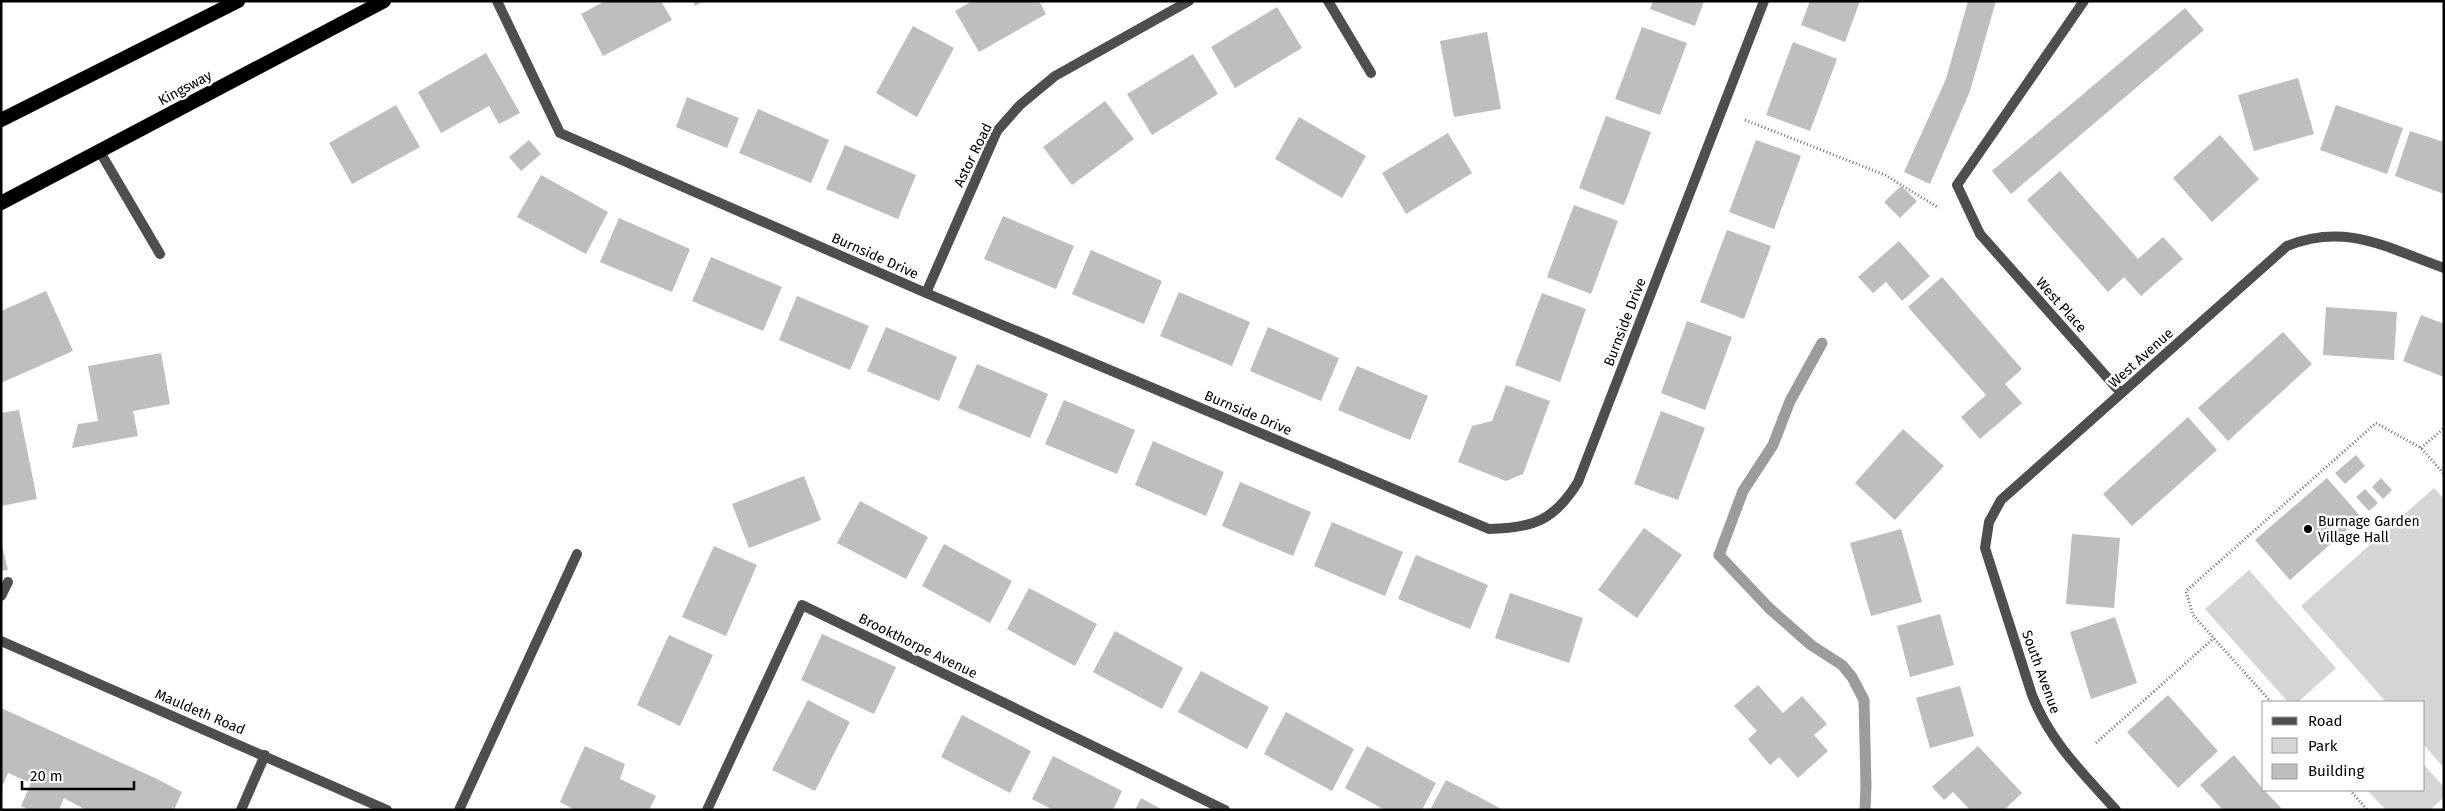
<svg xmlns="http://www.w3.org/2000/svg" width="2445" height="811" viewBox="0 0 2445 811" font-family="'Fira Sans',sans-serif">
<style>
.green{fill:#d5d5d5}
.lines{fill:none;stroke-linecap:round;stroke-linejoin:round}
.stream{stroke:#9c9c9c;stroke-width:11}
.building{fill:#bebebe}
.trunk-casing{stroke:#dbdbdb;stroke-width:15}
.path{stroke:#707070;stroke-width:3;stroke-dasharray:1 2.5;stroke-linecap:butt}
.service{stroke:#4e4e4e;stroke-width:10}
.minor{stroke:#4e4e4e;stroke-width:10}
.trunk{stroke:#000;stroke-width:14}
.poi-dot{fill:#000;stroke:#fff;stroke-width:2}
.labels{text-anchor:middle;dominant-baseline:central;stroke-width:5;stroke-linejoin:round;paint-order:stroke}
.street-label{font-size:14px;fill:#000;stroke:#fff}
.poi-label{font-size:14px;fill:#000;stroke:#fff;text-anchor:start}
</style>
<rect width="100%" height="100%" fill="#fff"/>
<path class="green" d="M 2434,488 L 2444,499 L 2444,768 L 2424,745 L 2424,702 L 2386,702 L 2301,606 Z
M 2249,570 L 2336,668 L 2298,702 L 2288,702 L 2205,609 Z
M 2424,765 L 2444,787 L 2444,797 L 2430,810 L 2386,810 L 2367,790 L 2424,790 Z"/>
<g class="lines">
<path class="stream" d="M 1822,343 L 1790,401 L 1773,445 L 1743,491 L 1719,555 L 1769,608 L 1811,645 L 1842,665 L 1852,677 L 1864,700 L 1866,786 L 1865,810"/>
</g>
<path class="building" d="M 605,1 L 661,1 L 672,20 L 603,56 L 581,14 Z
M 693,1 L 704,1 L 695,6 Z
M 972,1 L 1039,1 L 1046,14 L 979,52 L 955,11 Z
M 1653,1 L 1704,1 L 1695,26 L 1650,9 Z
M 1810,1 L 1860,1 L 1845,42 L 1801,25 Z
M 1968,1 L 1996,1 L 1970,91 L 1930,184 L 1904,172 L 1946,79 Z
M 1277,7 L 1302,48 L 1235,88 L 1211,47 Z
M 2185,8 L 2204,30 L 2011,194 L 1992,171 Z
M 913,26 L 954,48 L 917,117 L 876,93 Z
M 1642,27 L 1687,43 L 1660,115 L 1615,99 Z
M 1487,32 L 1501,109 L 1454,117 L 1440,41 Z
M 1793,42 L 1837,59 L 1810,131 L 1766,115 Z
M 486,53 L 520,113 L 499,124 L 489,106 L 441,133 L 418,92 Z
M 1193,54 L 1218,94 L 1152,135 L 1127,94 Z
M 2298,78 L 2314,134 L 2254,151 L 2238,95 Z
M 687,97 L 739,118 L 727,148 L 676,127 Z
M 1105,101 L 1134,139 L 1072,185 L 1043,147 Z
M 396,105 L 420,147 L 352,184 L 329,143 Z
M 2336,105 L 2403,128 L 2387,174 L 2320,150 Z
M 758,109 L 829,140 L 811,183 L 739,153 Z
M 1606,116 L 1651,132 L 1624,205 L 1579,188 Z
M 1299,117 L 1366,156 L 1342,198 L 1275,159 Z
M 2410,131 L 2444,142 L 2444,194 L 2395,176 Z
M 1448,133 L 1472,173 L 1406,214 L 1382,173 Z
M 2220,135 L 2259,179 L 2212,222 L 2173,178 Z
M 529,140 L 541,154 L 521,171 L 509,157 Z
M 1756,140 L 1801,156 L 1774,229 L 1729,212 Z
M 845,145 L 916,175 L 898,219 L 826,189 Z
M 2060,171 L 2138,259 L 2163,237 L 2183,259 L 2141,296 L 2124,277 L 2108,292 L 2027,200 Z
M 541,175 L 608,212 L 586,254 L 517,217 Z
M 1901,186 L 1917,201 L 1900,218 L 1884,202 Z
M 1574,205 L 1618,221 L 1591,294 L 1547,277 Z
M 1003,216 L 1074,246 L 1056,289 L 984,259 Z
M 619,218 L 690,249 L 672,292 L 600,262 Z
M 1727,230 L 1771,246 L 1744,319 L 1700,302 Z
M 1899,241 L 1930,276 L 1902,301 L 1886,282 L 1873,293 L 1858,277 Z
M 1091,250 L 1162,281 L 1144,324 L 1072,294 Z
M 711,257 L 782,287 L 763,331 L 692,301 Z
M 1942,277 L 2022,369 L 2005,384 L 2022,403 L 1980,439 L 1961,417 L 1986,395 L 1908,307 Z
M 46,291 L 73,351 L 1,383 L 1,311 Z
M 1179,292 L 1250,322 L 1232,366 L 1160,336 Z
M 1542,293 L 1586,309 L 1560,382 L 1515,365 Z
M 797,296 L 869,326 L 850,370 L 779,340 Z
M 2326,307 L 2397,312 L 2394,360 L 2323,355 Z
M 2421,315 L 2444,324 L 2444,377 L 2403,361 Z
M 1687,321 L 1732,337 L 1705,410 L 1661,393 Z
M 886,327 L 957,357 L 939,401 L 867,371 Z
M 1268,327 L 1339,358 L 1321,401 L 1250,371 Z
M 2283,332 L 2312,364 L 2228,441 L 2198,408 Z
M 161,353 L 170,404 L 133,411 L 138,436 L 72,448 L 78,424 L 98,421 L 88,366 Z
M 977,364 L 1048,394 L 1030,438 L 958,408 Z
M 1357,366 L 1428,396 L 1410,440 L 1338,410 Z
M 1506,385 L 1550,401 L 1523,474 L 1506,481 L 1458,462 L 1472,426 L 1492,421 Z
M 1064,400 L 1135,430 L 1117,474 L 1045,444 Z
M 19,410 L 37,499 L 1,506 L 1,413 Z
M 1661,411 L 1705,428 L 1678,500 L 1634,484 Z
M 2188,417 L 2217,450 L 2132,526 L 2103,494 Z
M 1903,429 L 1944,466 L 1895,520 L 1855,483 Z
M 1153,441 L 1224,472 L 1206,516 L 1135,485 Z
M 2356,455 L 2365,466 L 2345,484 L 2335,473 Z
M 804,476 L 821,520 L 749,548 L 732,504 Z
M 2327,478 L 2361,517 L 2290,580 L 2255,540 Z
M 2381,478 L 2392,490 L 2383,499 L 2372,487 Z
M 1240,482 L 1311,512 L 1293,556 L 1222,526 Z
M 2365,489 L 2378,503 L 2369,511 L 2356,497 Z
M 860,501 L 928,537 L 906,579 L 837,543 Z
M 1332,522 L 1403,552 L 1385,596 L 1314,566 Z
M 1644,528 L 1682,555 L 1637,618 L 1598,590 Z
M 1901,529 L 1922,602 L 1871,616 L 1850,543 Z
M 2072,534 L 2120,538 L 2114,608 L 2066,604 Z
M 1,542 L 8,570 L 1,571 Z
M 944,544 L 1012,581 L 990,623 L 922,586 Z
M 714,546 L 757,565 L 726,636 L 682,617 Z
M 1416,555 L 1488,585 L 1470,629 L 1398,599 Z
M 1029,588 L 1097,624 L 1075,666 L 1007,629 Z
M 1510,593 L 1583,618 L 1569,663 L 1495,638 Z
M 1940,614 L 1954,665 L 1910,677 L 1897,626 Z
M 2115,617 L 2137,683 L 2091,699 L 2070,632 Z
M 1115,631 L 1183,668 L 1162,709 L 1093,672 Z
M 822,634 L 896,667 L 874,714 L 801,680 Z
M 669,635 L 713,655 L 680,726 L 637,705 Z
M 1201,671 L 1269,707 L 1247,749 L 1178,712 Z
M 1758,685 L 1783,713 L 1802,696 L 1827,724 L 1814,735 L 1828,751 L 1798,778 L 1779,757 L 1770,765 L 1748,739 L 1757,731 L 1734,706 Z
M 1960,686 L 1974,736 L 1930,748 L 1916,698 Z
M 2168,695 L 2218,751 L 2178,788 L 2127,732 Z
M 808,700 L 850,722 L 815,791 L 772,770 Z
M 1,708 L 155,778 L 182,792 L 174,810 L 86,810 L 64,798 L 59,810 L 30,810 L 21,806 L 31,783 L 8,773 L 1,789 Z
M 1286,712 L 1354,749 L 1332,791 L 1264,754 Z
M 962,715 L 1031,751 L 1010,793 L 941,757 Z
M 585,746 L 625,764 L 620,779 L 656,796 L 649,810 L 575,810 L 560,802 Z
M 1367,746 L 1436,783 L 1422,810 L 1385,810 L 1345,788 Z
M 1978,746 L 2022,793 L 2004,810 L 1970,810 L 1953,792 L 1944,800 L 1932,787 Z
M 2234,755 L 2264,790 L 2283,810 L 2223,810 L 2200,785 Z
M 1053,756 L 1122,791 L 1113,810 L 1053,810 L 1032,799 Z
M 1446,780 L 1481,798 L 1503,810 L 1430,810 Z
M 1141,798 L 1163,810 L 1135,810 Z"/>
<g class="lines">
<defs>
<path id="trunk" d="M 1,120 L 238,1
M 1,203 L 384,1"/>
</defs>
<use href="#trunk" class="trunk-casing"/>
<path class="path" d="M 1745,120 L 1885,175 L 1939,208
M 2421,448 L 2444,428
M 2271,702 L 2193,615 L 2186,591 L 2376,423 L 2421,448 L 2444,474
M 2096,743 L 2214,638
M 2350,790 L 2367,810"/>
<path class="service" d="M 100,152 L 160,254
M 1980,234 L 1957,185 L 2084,1
M 1,596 L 8,582
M 459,810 L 577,554"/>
<path class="minor" d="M 497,1 L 560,133 L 926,293 L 1489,529 C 1533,528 1554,521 1578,482 L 1764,1
M 1328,1 L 1371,73
M 1980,234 L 2121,393
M 926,293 L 997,131 L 1020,105 L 1055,76 L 1189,1
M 1,641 L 387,810
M 241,810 L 265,755
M 707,810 L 802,605 L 1225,810
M 2116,810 C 2082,772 2051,743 2032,695 L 1985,548 L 1989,522 L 2001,500 L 2287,246 C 2346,222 2387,248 2444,268"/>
<use href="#trunk" class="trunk"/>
</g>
<circle class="poi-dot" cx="2308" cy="529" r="5"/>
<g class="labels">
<g class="street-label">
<text transform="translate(185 88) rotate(-28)">Kingsway</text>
<text transform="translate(973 155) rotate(-64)">Astor Road</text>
<text transform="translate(875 256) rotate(24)">Burnside Drive</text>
<text transform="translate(2061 305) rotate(48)">West Place</text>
<text transform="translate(1625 322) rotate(-69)">Burnside Drive</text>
<text transform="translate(2141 358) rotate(-42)">West Avenue</text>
<text transform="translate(1248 413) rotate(23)">Burnside Drive</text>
<text transform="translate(918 646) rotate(26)">Brookthorpe Avenue</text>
<text transform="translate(2041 672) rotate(70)">South Avenue</text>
<text transform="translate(200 712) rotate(23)">Mauldeth Road</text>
</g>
<g class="poi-label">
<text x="2318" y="521">Burnage Garden<tspan x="2318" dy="16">Village Hall</tspan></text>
</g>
</g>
<rect width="2445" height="811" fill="none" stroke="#000000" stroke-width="5"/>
<rect x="2262" y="701" width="162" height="90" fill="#ffffff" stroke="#999999"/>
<rect x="2272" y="717" width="25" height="8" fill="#4e4e4e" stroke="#999999"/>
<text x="2308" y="726" font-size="15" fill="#000000">Road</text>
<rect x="2272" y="738" width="25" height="15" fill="#d5d5d5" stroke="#999999"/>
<text x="2308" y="751" font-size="15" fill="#000000">Park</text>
<rect x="2272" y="764" width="25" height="15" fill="#bebebe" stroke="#999999"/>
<text x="2308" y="776" font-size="15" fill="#000000">Building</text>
<path d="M22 781v8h112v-8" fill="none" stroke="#000000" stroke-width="2.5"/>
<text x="30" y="781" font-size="15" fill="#000000" stroke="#ffffff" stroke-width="4" paint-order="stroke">20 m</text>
</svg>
